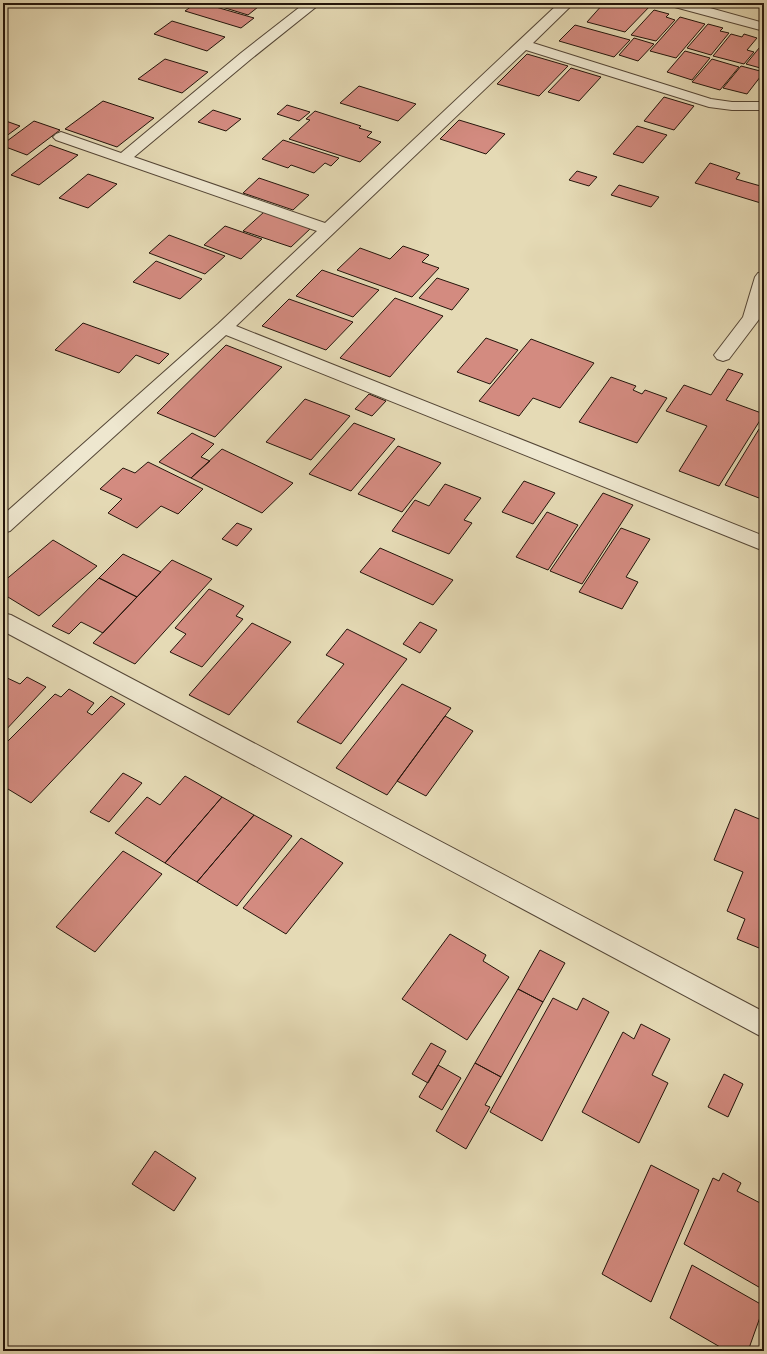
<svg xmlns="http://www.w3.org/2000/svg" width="767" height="1354" viewBox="0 0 767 1354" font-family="'Libre Caslon Text',serif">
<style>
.building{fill:#d38b80;stroke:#24150b}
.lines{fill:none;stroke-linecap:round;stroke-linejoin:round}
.minor-casing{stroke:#544636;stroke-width:2}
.minor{fill:#eee7cf;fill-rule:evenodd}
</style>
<rect width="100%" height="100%" fill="#e5dab5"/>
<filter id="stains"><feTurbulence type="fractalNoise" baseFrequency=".005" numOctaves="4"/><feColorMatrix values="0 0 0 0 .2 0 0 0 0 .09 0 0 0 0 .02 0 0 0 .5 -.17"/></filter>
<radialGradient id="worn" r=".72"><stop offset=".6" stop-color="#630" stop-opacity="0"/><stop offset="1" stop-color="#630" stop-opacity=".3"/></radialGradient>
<path class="building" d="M 196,3 L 202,3 L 254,18 L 241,28 L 185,11 Z
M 209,3 L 263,3 L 248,15 Z
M 598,3 L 648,3 L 652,4 L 625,32 L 587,22 L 603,4 Z
M 654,10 L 669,14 L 666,17 L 675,20 L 656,41 L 631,35 Z
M 680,17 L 705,24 L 676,58 L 650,51 Z
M 172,21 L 225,37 L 207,51 L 154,34 Z
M 708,24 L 723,28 L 720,31 L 729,33 L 711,55 L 687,48 Z
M 575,25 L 630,40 L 614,57 L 559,41 Z
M 731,34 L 742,37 L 744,34 L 757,38 L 747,50 L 754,52 L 744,64 L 713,56 Z
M 634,38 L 654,44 L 638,61 L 619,55 Z
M 764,42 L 764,69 L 746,64 Z
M 685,51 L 710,58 L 692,80 L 667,72 Z
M 527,54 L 568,66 L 539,96 L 497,84 Z
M 165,59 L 208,72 L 182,93 L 138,79 Z
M 712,59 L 739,67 L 720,90 L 692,82 Z
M 741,66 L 764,72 L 747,94 L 723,88 Z
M 571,68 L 601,77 L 579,101 L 548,92 Z
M 359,86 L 416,104 L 398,121 L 340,103 Z
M 664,97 L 694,106 L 674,130 L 644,121 Z
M 103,101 L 154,118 L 117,147 L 65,129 Z
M 287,105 L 310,112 L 299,121 L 277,114 Z
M 213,110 L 241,119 L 226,131 L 198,122 Z
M 315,111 L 361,126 L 359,128 L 372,132 L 367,137 L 381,142 L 360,162 L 289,139 L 310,120 L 306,119 Z
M 3,120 L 20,126 L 5,137 L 3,136 Z
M 459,120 L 505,134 L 486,154 L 440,139 Z
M 34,121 L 60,130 L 27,155 L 3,146 L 3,144 Z
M 637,126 L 667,135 L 643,163 L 613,154 Z
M 283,140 L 339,158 L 331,166 L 325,163 L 314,173 L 291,165 L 288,168 L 262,159 Z
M 50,145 L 78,155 L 39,185 L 11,175 Z
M 710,163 L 740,173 L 736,179 L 764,187 L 764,204 L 695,183 Z
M 577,171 L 597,177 L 589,186 L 569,180 Z
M 88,174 L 117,184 L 88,208 L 59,198 Z
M 259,178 L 309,195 L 293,210 L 243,193 Z
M 619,185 L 659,197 L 651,207 L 611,195 Z
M 264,212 L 311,228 L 291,247 L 243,231 Z
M 225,226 L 262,239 L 241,259 L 204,245 Z
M 169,235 L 225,256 L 205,274 L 149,253 Z
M 403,246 L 429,255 L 422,262 L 439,268 L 412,297 L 337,270 L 360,248 L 390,259 Z
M 156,261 L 202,279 L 180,299 L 133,282 Z
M 322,270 L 379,290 L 353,317 L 296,296 Z
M 437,278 L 469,289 L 452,310 L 419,298 Z
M 395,298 L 443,316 L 390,377 L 340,358 Z
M 289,299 L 353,322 L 326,350 L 262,326 Z
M 83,323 L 169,354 L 159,364 L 136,355 L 119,373 L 55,350 Z
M 486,338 L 518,350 L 490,384 L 457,372 Z
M 531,339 L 594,363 L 560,408 L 533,398 L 519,416 L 479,401 Z
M 226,345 L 282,367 L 215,437 L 157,413 Z
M 728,369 L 743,374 L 726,400 L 764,414 L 719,486 L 679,471 L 707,426 L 666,411 L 684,385 L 711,395 Z
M 611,377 L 636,386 L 633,390 L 642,394 L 645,390 L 667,398 L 637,443 L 579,422 Z
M 369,394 L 386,401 L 372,416 L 355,409 Z
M 305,399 L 350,416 L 311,460 L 266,442 Z
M 354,423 L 395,439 L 351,491 L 309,474 Z
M 759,429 L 764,430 L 764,490 L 759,498 L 725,485 Z
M 192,433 L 214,444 L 201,457 L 210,461 L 191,478 L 159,462 Z
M 398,446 L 441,463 L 402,512 L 358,494 Z
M 222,449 L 293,483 L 262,513 L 191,478 Z
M 148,462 L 203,489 L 178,514 L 161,506 L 137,528 L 108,513 L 122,499 L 100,489 L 123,468 L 135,473 Z
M 524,481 L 555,493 L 533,524 L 502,512 Z
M 445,484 L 481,498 L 464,520 L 472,523 L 449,554 L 392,531 L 415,500 L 429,506 Z
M 603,493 L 633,505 L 582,584 L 550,571 Z
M 547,512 L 578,525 L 548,570 L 516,557 Z
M 237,523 L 252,529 L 237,546 L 222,539 Z
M 621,528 L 650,539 L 626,577 L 638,582 L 622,609 L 579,592 Z
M 53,540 L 97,566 L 39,616 L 3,594 L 3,582 Z
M 380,548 L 453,580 L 433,605 L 360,572 Z
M 123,554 L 161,572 L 137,597 L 99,578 Z
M 172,560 L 212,579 L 135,664 L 93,643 Z
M 99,578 L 137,597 L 103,633 L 81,622 L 69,634 L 52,626 Z
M 209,589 L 244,606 L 236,616 L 243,619 L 202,667 L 170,652 L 186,634 L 175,628 Z
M 420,622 L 437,630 L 420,653 L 403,644 Z
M 252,623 L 291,642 L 229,715 L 189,695 Z
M 347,629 L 407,659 L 341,744 L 297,722 L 344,664 L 326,655 Z
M 3,676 L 20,684 L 27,677 L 46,687 L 3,733 Z
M 402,684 L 451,708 L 387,795 L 336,768 Z
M 69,689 L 94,703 L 87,712 L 92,715 L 111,696 L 125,704 L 31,803 L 3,786 L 3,746 L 55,694 L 61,697 Z
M 445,716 L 473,731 L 426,796 L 397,781 Z
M 123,773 L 142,783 L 109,822 L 90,812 Z
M 185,776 L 222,797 L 165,863 L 115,833 L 147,797 L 160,805 Z
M 222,797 L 254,815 L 197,882 L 165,863 Z
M 735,809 L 764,821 L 764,950 L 737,939 L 745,919 L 727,911 L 743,872 L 714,860 Z
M 254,815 L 292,836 L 237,906 L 197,882 Z
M 301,838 L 343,863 L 286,934 L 243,908 Z
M 123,851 L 162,874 L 95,952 L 56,927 Z
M 450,934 L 486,955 L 483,961 L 509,977 L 467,1040 L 402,999 Z
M 540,950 L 565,963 L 543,1002 L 518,989 Z
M 518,989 L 543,1002 L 501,1077 L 475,1063 Z
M 553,998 L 577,1010 L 583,998 L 609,1012 L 542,1141 L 490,1112 Z
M 641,1024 L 670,1039 L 652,1075 L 668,1083 L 639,1143 L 582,1112 L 623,1032 L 634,1039 Z
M 431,1043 L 446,1051 L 428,1083 L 412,1074 Z
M 475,1063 L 501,1077 L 485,1105 L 490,1107 L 466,1149 L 436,1131 Z
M 438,1065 L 461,1078 L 442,1110 L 419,1097 Z
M 724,1074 L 743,1084 L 728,1117 L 708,1107 Z
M 155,1151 L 196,1178 L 174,1211 L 132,1184 Z
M 651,1165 L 699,1190 L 651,1302 L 602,1274 Z
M 723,1173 L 741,1183 L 737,1191 L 764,1205 L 764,1290 L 684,1244 L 713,1178 L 719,1181 Z
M 692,1265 L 764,1306 L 748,1351 L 727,1351 L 670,1318 Z"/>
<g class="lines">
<defs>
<path id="minor" d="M 305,3 L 321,3 L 251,59 L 134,157 L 325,223 L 559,3 L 574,3 L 533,43 L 711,99 L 732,102 L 764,102 L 764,110 L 732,110 L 709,107 L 526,50 L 236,326 L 764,536 L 764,551 L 226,335 L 10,531 L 3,533 L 3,515 L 218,324 L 317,231 L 56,140 L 53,137 L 56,134 L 61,132 L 121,153 L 241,53 Z
M 669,3 L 692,3 L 764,23 L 764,31 L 671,6 Z
M 764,272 L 764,304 L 760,318 L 729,359 L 723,361 L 717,359 L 714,355 L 743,317 L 755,277 L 758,273 Z
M 3,613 L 11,615 L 764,1012 L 764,1038 L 3,631 Z"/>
</defs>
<use href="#minor" class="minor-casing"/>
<use href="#minor" class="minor"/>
</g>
<rect width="767" height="1354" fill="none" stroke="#e5dab5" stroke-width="16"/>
<rect x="4" y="4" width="759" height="1346" fill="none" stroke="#24150b" stroke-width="2"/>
<rect x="8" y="8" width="751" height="1338" fill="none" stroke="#24150b"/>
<rect width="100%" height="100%" filter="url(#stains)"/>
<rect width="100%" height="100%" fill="url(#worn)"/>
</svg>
